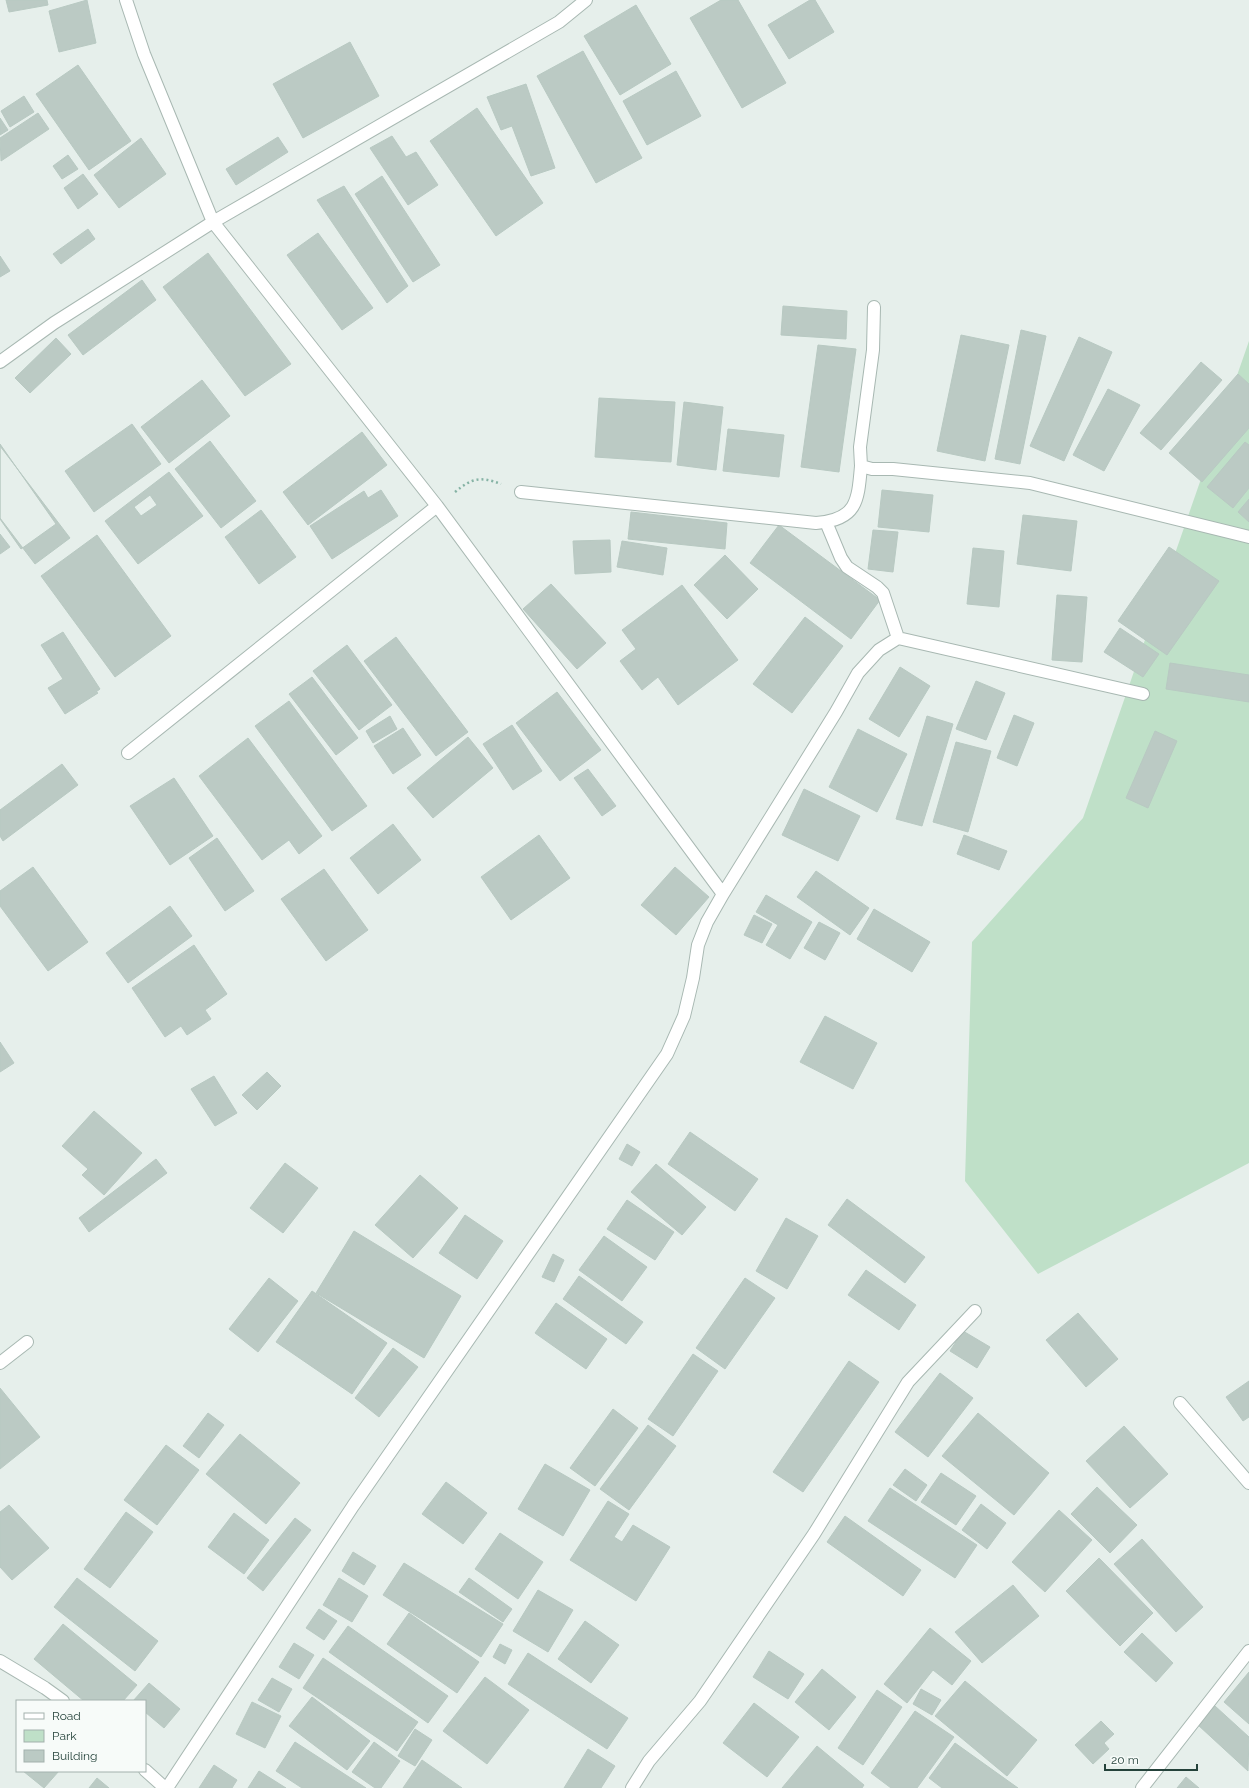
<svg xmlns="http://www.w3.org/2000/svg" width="1249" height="1788" viewBox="0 0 1249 1788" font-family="Raleway,sans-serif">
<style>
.green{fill:#bfe0c8}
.building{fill:#bbcac4;stroke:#b8c9c2;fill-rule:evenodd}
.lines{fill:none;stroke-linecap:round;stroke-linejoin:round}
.minor-casing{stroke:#a8b8b2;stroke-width:14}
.path{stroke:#86b3a5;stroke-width:2.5;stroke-dasharray:2 3;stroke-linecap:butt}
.minor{stroke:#fff;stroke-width:12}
</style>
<rect width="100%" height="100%" fill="#e6efeb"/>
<path class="green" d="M 1249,341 L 1249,1163 L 1038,1274 L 965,1181 L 972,942 L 1083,818 Z"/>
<path class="building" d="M 6,0 L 47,0 L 48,5 L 9,12 Z
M 87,0 L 96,43 L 59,52 L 49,11 Z
M 721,0 L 738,0 L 786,83 L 742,108 L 690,18 Z
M 810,0 L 815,0 L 834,32 L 789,59 L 768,25 Z
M 636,5 L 671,64 L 620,95 L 584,36 Z
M 350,42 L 379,96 L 303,138 L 273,84 Z
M 583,51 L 642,158 L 596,183 L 537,76 Z
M 78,65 L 131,141 L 89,170 L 36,94 Z
M 676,71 L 701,116 L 647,145 L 623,101 Z
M 526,84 L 555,168 L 531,176 L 512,126 L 501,130 L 487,97 Z
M 24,96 L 34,112 L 10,127 L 1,111 Z
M 477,108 L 543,203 L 496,236 L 430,141 Z
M 38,113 L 49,129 L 1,161 L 0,138 Z
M 0,118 L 8,130 L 0,135 Z
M 392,136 L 406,157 L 416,152 L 438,185 L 408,205 L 370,148 Z
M 278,137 L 288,152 L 236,185 L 226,169 Z
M 141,138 L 166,174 L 119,208 L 94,175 Z
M 68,155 L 78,169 L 62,179 L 53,166 Z
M 83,174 L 98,194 L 78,209 L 64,188 Z
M 382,176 L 440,265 L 413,282 L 355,194 Z
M 344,186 L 408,286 L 387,303 L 317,200 Z
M 88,229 L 95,239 L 61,264 L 53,254 Z
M 318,233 L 373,308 L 342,330 L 287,255 Z
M 208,253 L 291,364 L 245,396 L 163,287 Z
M 0,256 L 10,271 L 0,277 Z
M 142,280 L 156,300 L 83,355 L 68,335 Z
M 783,306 L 847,311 L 846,339 L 781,335 Z
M 1021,330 L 1046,336 L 1020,464 L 995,459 Z
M 961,335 L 1009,345 L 985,461 L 937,451 Z
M 1079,337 L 1112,352 L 1064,461 L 1030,446 Z
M 56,338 L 71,354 L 30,393 L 15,378 Z
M 818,345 L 856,349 L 839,472 L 801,467 Z
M 1201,362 L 1222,380 L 1161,450 L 1140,433 Z
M 1238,374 L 1249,384 L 1249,428 L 1202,482 L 1169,453 Z
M 202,380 L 230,416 L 169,463 L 141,427 Z
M 1108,389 L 1140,405 L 1104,471 L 1073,455 Z
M 599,398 L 675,402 L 671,462 L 595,457 Z
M 684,402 L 723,407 L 716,470 L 677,465 Z
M 132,424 L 161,464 L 94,512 L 65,471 Z
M 728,429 L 784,435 L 779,477 L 723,471 Z
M 362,432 L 387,465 L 308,525 L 283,492 Z
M 210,441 L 256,501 L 221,528 L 175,469 Z
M 1245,442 L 1249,445 L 1249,488 L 1233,508 L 1207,487 Z
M 0,444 L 56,524 L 21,549 L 0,519 Z
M 0,446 L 70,538 L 35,564 L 0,518 Z
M 169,472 L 203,516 L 138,564 L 105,521 ZM 150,495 L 157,505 L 141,516 L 134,507 Z
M 381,490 L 398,516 L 332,559 L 310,526 L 364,491 L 368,498 Z
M 882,490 L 933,495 L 929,532 L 878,527 Z
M 1249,499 L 1249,522 L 1238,512 Z
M 261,510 L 296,557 L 259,584 L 225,537 Z
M 631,512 L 727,523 L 725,549 L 628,539 Z
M 1023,515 L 1077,521 L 1071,571 L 1017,564 Z
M 779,525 L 880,600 L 851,639 L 750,563 Z
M 873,530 L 898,532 L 893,572 L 868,569 Z
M 0,534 L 10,547 L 0,554 Z
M 97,535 L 171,636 L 115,677 L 41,576 Z
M 610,540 L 611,572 L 575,574 L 573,541 Z
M 622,541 L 667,548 L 663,575 L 617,567 Z
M 1169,547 L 1219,581 L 1167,655 L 1118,621 Z
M 973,548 L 1004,551 L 999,607 L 967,604 Z
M 725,555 L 758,589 L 727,619 L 694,585 Z
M 551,584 L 606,643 L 577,669 L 523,609 Z
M 682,585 L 738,660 L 678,705 L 658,677 L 642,690 L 620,661 L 636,649 L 622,630 Z
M 1057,595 L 1087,597 L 1082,662 L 1052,660 Z
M 805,617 L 843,646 L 792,713 L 753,684 Z
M 1120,628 L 1159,654 L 1143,677 L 1104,652 Z
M 63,632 L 100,689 L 96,692 L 98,693 L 65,714 L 48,688 L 63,679 L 41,645 Z
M 396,637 L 468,732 L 436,756 L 364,661 Z
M 347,645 L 392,705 L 359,730 L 313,671 Z
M 1170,663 L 1249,675 L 1249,702 L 1166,689 Z
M 900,667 L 930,686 L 899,737 L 869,719 Z
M 312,677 L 358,738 L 336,755 L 289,694 Z
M 976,681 L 1005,693 L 986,740 L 956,729 Z
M 557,692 L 601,750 L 560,781 L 516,723 Z
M 289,701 L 367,806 L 332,831 L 255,726 Z
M 1014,715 L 1034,723 L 1017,766 L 997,758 Z
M 390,716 L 397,729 L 373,743 L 366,731 Z
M 927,716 L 953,724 L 922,826 L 896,819 Z
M 512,725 L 542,771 L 513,790 L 483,744 Z
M 403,728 L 421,755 L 393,774 L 374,746 Z
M 858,729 L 907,754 L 877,812 L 829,787 Z
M 1155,731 L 1177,741 L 1148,808 L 1126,798 Z
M 468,737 L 493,768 L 433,818 L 407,788 Z
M 248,738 L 322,836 L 299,854 L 289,840 L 262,860 L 199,776 Z
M 956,742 L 991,751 L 968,832 L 933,822 Z
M 62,764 L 78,785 L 3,841 L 0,836 L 0,810 Z
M 588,769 L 616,806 L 602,816 L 574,778 Z
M 174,778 L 213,836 L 170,865 L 130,806 Z
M 804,789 L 860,816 L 838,861 L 782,835 Z
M 393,824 L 421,860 L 378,894 L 350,858 Z
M 539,835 L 570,878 L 511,920 L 481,877 Z
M 964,835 L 1007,851 L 999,870 L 957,854 Z
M 217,838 L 254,891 L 225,911 L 189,858 Z
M 33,867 L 88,942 L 48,971 L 0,906 L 0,891 Z
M 675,867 L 709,897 L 676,935 L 641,905 Z
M 324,869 L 368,930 L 326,961 L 281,899 Z
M 816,871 L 869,908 L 850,935 L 797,897 Z
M 766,895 L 812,922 L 790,959 L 766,945 L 778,925 L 756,912 Z
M 170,906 L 192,936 L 128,983 L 106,953 Z
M 874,909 L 930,942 L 912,972 L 857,939 Z
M 754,915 L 772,924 L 762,943 L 744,935 Z
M 819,922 L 840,933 L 825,960 L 804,948 Z
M 194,945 L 227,994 L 205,1010 L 211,1019 L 187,1035 L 181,1026 L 165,1037 L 132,988 Z
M 825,1016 L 877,1043 L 853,1089 L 800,1062 Z
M 0,1042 L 14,1063 L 0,1072 Z
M 267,1072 L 281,1086 L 257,1110 L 242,1095 Z
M 214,1076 L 237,1113 L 215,1126 L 191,1089 Z
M 94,1111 L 142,1153 L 104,1195 L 82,1175 L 88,1169 L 62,1146 Z
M 690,1132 L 758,1179 L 735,1211 L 668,1164 Z
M 627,1144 L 640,1152 L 632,1166 L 619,1159 Z
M 156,1159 L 167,1173 L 89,1232 L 79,1218 Z
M 285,1163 L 318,1188 L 283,1233 L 250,1208 Z
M 656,1164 L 706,1207 L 682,1235 L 631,1192 Z
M 420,1175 L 458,1208 L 413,1258 L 375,1225 Z
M 847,1199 L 925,1257 L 905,1283 L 828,1225 Z
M 627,1200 L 674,1232 L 655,1260 L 607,1229 Z
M 465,1215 L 503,1241 L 477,1279 L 439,1253 Z
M 786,1218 L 818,1236 L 787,1289 L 756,1271 Z
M 354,1231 L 461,1296 L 424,1358 L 316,1293 Z
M 604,1236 L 647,1267 L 622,1301 L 579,1270 Z
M 553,1254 L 564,1260 L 554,1282 L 542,1277 Z
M 866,1270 L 916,1305 L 899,1330 L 848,1295 Z
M 579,1276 L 643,1322 L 626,1344 L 563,1299 Z
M 269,1278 L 298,1301 L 258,1352 L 229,1329 Z
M 745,1278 L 775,1298 L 725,1369 L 696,1348 Z
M 312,1291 L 387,1343 L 352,1394 L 276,1342 Z
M 556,1303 L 607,1339 L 586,1369 L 535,1333 Z
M 1078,1313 L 1118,1359 L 1086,1387 L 1046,1340 Z
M 963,1331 L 990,1347 L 977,1368 L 950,1351 Z
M 393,1348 L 418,1367 L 379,1417 L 355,1398 Z
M 693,1354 L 718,1371 L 673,1436 L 648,1419 Z
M 849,1361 L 879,1382 L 803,1492 L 773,1472 Z
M 940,1373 L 973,1398 L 928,1457 L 895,1432 Z
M 1249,1381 L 1249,1417 L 1243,1421 L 1226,1397 Z
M 0,1388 L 40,1437 L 0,1469 Z
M 613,1409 L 638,1428 L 595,1486 L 570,1468 Z
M 208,1413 L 224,1425 L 199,1458 L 183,1446 Z
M 978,1413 L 1049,1473 L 1014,1515 L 942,1456 Z
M 648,1425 L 676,1446 L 629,1510 L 600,1489 Z
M 1124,1426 L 1168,1474 L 1130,1508 L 1086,1461 Z
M 240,1434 L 300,1483 L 266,1524 L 206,1474 Z
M 166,1445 L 199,1470 L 157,1525 L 124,1500 Z
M 545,1464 L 590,1490 L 563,1536 L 518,1509 Z
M 905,1469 L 927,1485 L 916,1501 L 893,1485 Z
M 941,1473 L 976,1496 L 956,1525 L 921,1502 Z
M 446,1482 L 487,1513 L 463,1544 L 422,1514 Z
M 1097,1487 L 1137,1525 L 1110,1553 L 1071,1514 Z
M 890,1488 L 977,1545 L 955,1578 L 868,1521 Z
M 608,1501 L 629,1514 L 614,1537 L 622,1542 L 633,1525 L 670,1547 L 636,1601 L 570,1560 Z
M 981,1504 L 1006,1523 L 987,1549 L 962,1530 Z
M 9,1505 L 49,1548 L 12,1580 L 0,1567 L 0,1512 Z
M 1059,1510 L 1092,1540 L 1045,1592 L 1012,1562 Z
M 126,1512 L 153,1532 L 110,1588 L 84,1569 Z
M 234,1513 L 269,1540 L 244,1574 L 208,1547 Z
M 845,1516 L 921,1570 L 903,1596 L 827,1542 Z
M 295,1518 L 311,1530 L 263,1591 L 247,1578 Z
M 500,1533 L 543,1562 L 518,1599 L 475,1569 Z
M 1142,1539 L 1203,1607 L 1176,1632 L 1114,1564 Z
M 353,1552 L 376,1566 L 364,1585 L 342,1571 Z
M 1099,1558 L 1153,1613 L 1120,1646 L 1066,1591 Z
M 404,1563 L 503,1624 L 481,1657 L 383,1595 Z
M 77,1578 L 158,1641 L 135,1671 L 54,1607 Z
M 339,1578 L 368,1596 L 352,1622 L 323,1605 Z
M 469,1578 L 512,1609 L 503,1622 L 459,1592 Z
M 1013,1585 L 1039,1616 L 982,1663 L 955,1632 Z
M 538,1590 L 573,1610 L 548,1652 L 513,1631 Z
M 319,1609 L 337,1621 L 324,1640 L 306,1628 Z
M 409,1613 L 479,1662 L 457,1693 L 387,1644 Z
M 585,1621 L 619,1645 L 591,1683 L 558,1659 Z
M 63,1624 L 137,1685 L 123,1701 L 84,1701 L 34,1659 Z
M 348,1626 L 448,1696 L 428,1723 L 329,1652 Z
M 930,1628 L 971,1661 L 952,1685 L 933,1670 L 907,1703 L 884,1684 Z
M 1142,1633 L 1173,1663 L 1156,1682 L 1124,1652 Z
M 294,1643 L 314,1655 L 299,1679 L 279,1667 Z
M 500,1644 L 512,1650 L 505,1664 L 493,1657 Z
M 769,1651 L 804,1674 L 788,1699 L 753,1677 Z
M 528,1653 L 628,1718 L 607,1749 L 508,1684 Z
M 323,1658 L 418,1722 L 397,1751 L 303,1688 Z
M 822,1669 L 856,1697 L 829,1730 L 795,1702 Z
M 1249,1672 L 1249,1724 L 1224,1702 Z
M 485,1677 L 529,1710 L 487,1764 L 443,1731 Z
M 272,1678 L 292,1689 L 279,1712 L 258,1700 Z
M 965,1681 L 1037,1740 L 1007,1776 L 935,1716 Z
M 149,1683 L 180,1709 L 164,1728 L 145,1712 L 145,1701 L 133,1701 Z
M 921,1689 L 941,1700 L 932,1715 L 913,1704 Z
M 877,1690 L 902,1707 L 863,1765 L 838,1748 Z
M 312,1697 L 370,1741 L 347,1770 L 289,1726 Z
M 252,1702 L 281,1716 L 265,1748 L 236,1734 Z
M 754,1703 L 799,1737 L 767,1777 L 723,1743 Z
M 1215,1706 L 1249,1737 L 1248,1771 L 1198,1725 Z
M 915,1711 L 954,1737 L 917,1788 L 891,1788 L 871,1773 Z
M 1101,1721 L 1114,1734 L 1104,1743 L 1109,1749 L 1093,1764 L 1075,1745 Z
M 415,1729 L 432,1740 L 415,1766 L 398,1756 Z
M 295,1742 L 366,1788 L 302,1788 L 276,1771 Z
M 374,1742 L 400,1761 L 381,1788 L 375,1788 L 352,1772 Z
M 955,1743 L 1018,1788 L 942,1788 L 929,1778 Z
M 817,1746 L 864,1785 L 862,1788 L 782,1788 Z
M 588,1749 L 615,1766 L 601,1788 L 564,1788 Z
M 422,1760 L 462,1788 L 403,1788 Z
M 214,1765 L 237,1780 L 232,1788 L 199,1788 Z
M 23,1771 L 59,1771 L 44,1788 Z
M 259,1771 L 286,1788 L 248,1788 Z
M 1186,1777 L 1199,1788 L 1177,1788 Z
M 97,1778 L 109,1788 L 89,1788 Z"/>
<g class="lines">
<defs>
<path id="minor" d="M 126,0 L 144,54 L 213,222 L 437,506 L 723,894
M 0,362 L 54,323 L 213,222 L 559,22 L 586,0
M 861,466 L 860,447 L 873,350 L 874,307
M 521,492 L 816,523 C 857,520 858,501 861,466 L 872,469 L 893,469 L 1030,483 L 1249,537
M 826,522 L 841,558 L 847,567 L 877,587 L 883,593 L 898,638
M 128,753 L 437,506
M 0,1363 L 27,1342
M 1180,1403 L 1249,1483
M 0,1661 L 45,1688 L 63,1701
M 145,1770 L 165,1788
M 167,1788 L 353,1506 L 667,1054 L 684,1016 L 693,978 L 698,945 L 707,922 L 723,894 L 836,712 L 858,673 L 879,650 L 898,638 L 1143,694
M 632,1788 L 649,1761 L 700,1701 L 814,1534 L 908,1382 L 975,1311
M 1142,1788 L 1249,1651"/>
</defs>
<use href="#minor" class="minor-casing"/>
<path class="path" d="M 455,492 C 472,478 480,476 501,484"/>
<use href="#minor" class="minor"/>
</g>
<rect x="16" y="1700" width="130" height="72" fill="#f7fbf9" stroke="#a3b1ad"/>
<rect x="24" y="1713" width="20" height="6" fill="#ffffff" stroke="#a3b1ad"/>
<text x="52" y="1720" font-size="12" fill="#24423a">Road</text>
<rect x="24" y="1730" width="20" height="12" fill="#bfe0c8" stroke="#a3b1ad"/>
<text x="52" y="1740" font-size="12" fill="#24423a">Park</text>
<rect x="24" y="1750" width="20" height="12" fill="#bbcac4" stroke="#a3b1ad"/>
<text x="52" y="1760" font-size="12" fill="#24423a">Building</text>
<path d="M1105 1764v6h92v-6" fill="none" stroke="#24423a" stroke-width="2"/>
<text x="1111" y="1764" font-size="12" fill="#24423a" stroke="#f7fbf9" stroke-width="3" paint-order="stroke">20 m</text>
</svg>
